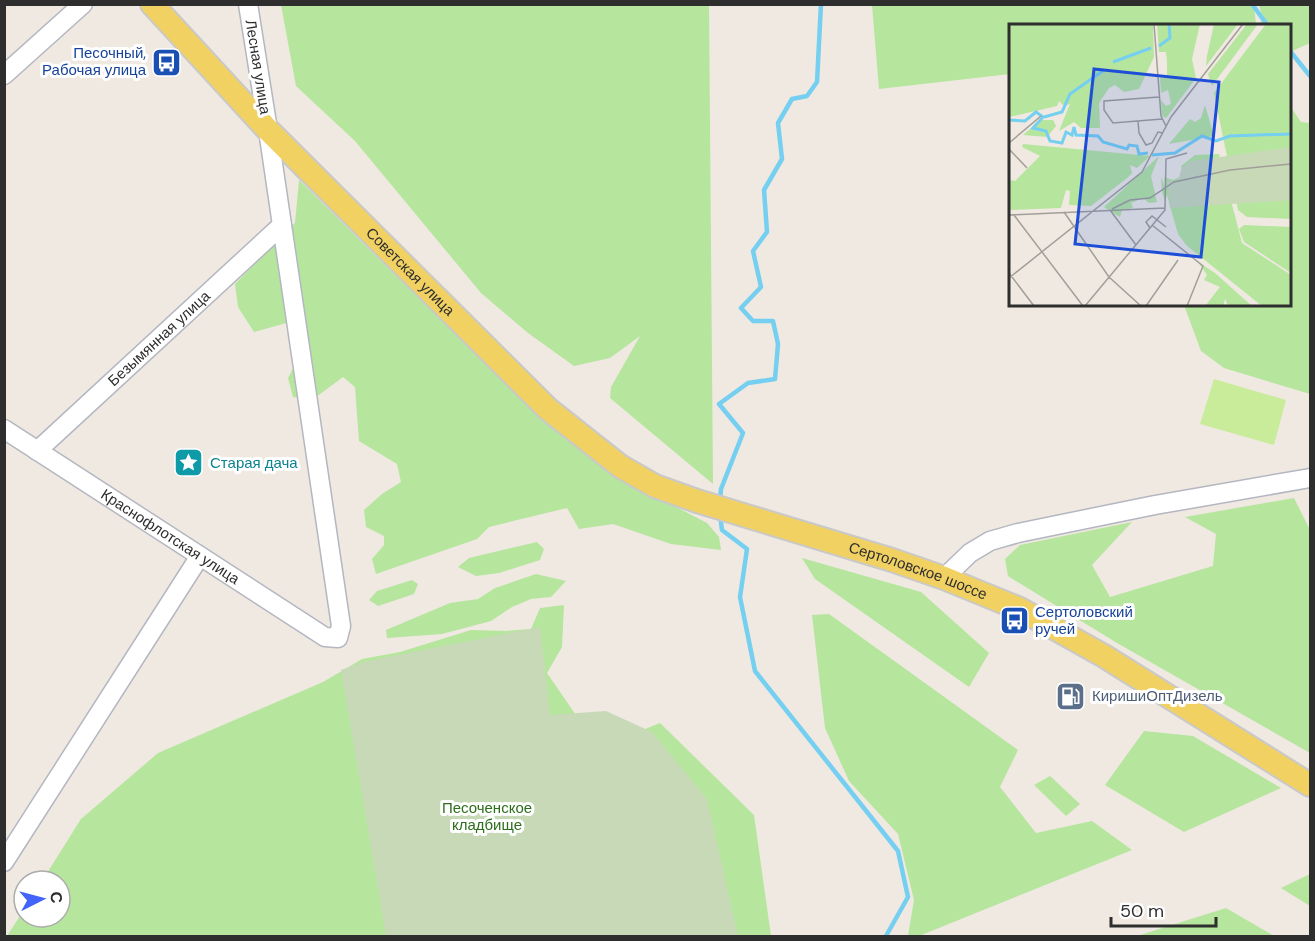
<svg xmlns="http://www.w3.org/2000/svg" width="1315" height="941" viewBox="0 0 1315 941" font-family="'DM Sans',sans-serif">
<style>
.green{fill:#b6e59e}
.cemetery{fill:#c8d9b8}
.pitch{fill:#c9ec9a}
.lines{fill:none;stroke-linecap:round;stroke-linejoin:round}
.stream{stroke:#75cff0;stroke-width:4.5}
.minor-casing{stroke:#b4b7c1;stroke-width:21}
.major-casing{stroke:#c9c9c9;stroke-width:26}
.minor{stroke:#fff;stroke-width:18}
.major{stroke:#f2d163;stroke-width:22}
.labels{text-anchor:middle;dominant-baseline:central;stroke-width:6;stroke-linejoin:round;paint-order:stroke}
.transit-label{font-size:15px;fill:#164399;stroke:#fff;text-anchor:end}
.street-label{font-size:15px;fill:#2e2e2e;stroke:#fff}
.culture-label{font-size:15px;fill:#0d838f;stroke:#fff;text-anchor:start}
.service-label{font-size:15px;fill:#4e5e75;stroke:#fff;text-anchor:start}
.park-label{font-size:15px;fill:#2c6e1b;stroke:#fff}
.inset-river{fill:none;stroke:#75cff0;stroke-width:3}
.inset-road{fill:none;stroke:#a29e99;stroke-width:1.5}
.view{fill:#1d4ed8;fill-opacity:0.15;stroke:#1d4ed8;stroke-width:3}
.inset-edge{fill:none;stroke:#2e2e2e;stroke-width:3}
</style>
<rect width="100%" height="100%" fill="#efe9e1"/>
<path class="green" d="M 281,5 L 709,5 L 713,484 L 610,398 L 611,387 L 640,336 L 610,358 L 574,366 L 528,333 L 481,293 L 355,141 L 296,86 Z
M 872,5 L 1254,5 L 1256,25 L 1010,26 L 1010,74 L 879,89 Z
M 1259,5 L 1310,5 L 1310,43 L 1290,52 L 1290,26 L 1258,25 L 1263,19 Z
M 1290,106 L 1301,122 L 1310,123 L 1310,394 L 1224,368 L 1201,351 L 1184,305 L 1290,304 Z
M 299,180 L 510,388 L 628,482 L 707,523 L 719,537 L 721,550 L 671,544 L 613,524 L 579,529 L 567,508 L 489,527 L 477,539 L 376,574 L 372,559 L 384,545 L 384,536 L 366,527 L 364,510 L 382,494 L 401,482 L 397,464 L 359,441 L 355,387 L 343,377 L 312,400 L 293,397 L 288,378 L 304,347 L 290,322 L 254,332 L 238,307 L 235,284 L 295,223 Z
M 1294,498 L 1310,530 L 1310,753 L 1117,643 L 1008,576 L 1005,559 L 1020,545 L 1132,522 L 1092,565 L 1110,597 L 1213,566 L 1216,534 L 1185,517 Z
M 537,542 L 544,549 L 540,560 L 499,573 L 476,576 L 458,567 L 469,558 Z
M 802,558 L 921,592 L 989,653 L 969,687 L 815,579 Z
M 536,574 L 566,581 L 551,597 L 531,599 L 512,607 L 491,621 L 442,634 L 387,638 L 386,630 L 450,603 L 478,599 L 495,588 Z
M 412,580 L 418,584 L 414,594 L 378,606 L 369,600 L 377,591 Z
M 564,605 L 562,647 L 547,673 L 580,721 L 606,936 L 7,936 L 24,910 L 24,917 L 60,917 L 60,881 L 42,881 L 81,819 L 158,753 L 323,682 L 362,659 L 400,652 L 471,630 L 506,631 L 531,629 L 540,608 Z
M 829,614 L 1018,750 L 1000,787 L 1036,833 L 1092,821 L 1132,850 L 919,936 L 908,936 L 914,900 L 898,834 L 849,781 L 825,728 L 812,615 Z
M 660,723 L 754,815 L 771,936 L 628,936 L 596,749 Z
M 1144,731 L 1193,736 L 1281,788 L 1184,832 L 1105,785 Z
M 1050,776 L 1080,804 L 1066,816 L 1034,785 Z
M 1310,874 L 1310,906 L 1281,888 Z
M 1226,908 L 1274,936 L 1137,936 Z"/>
<path class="cemetery" d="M 540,627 L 550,715 L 606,711 L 652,732 L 707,799 L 738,936 L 386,936 L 341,670 L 363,662 Z"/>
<path class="pitch" d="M 1214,379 L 1286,400 L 1274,445 L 1200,424 Z"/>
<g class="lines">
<path class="stream" d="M 1252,4 L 1268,26
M 1290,51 L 1310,76
M 720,500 L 721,489 L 743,433 L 719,404 L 748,383 L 775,379 L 778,344 L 773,321 L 753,321 L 741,308 L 761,287 L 753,251 L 767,232 L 764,190 L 782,159 L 778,123 L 792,99 L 807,96 L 817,82 L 821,4
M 720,515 L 722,530 L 747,549 L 740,597 L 755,671 L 898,851 L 908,897 L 886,936"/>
<defs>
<g id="minor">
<path d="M 4,75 L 83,4"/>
<path id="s1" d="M 4,429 L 325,637 L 338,638 L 341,626 L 268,130 L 248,4"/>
<path id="s2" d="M 37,451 L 282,225"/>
<path d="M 944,578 L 970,553 L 990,541 L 1018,533 L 1155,505 L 1310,478"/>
<path d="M 4,862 L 200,556"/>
</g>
<g id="major">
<path id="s3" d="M 152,4 L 268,130 L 548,409 L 620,466 L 655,486 L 697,501 L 892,560 L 944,578 L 1020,609 L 1104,656 L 1310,785"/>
</g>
</defs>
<use href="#minor" class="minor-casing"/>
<use href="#major" class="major-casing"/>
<use href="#minor" class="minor"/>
<use href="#major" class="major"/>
</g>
<defs>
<symbol id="bus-square" viewBox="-11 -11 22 22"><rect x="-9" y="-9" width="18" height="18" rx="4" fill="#1a4fb4" stroke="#fff"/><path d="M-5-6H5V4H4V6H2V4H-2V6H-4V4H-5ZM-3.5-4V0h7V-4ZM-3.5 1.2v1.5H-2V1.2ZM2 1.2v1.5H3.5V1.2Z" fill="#fff"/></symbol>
<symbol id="sight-square" viewBox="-11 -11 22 22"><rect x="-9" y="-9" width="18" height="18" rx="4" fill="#0f9aa8" stroke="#fff"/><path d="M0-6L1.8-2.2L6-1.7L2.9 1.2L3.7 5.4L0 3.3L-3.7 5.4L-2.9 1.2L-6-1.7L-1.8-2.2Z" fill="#fff"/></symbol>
<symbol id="fuel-square" viewBox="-11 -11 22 22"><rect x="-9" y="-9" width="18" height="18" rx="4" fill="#5c6f8a" stroke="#fff"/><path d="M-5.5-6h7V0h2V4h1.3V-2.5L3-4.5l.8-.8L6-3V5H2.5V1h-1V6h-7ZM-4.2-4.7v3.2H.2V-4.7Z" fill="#fff"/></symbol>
</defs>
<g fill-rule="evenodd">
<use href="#bus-square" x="150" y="46" width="33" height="33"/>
<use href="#sight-square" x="172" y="446" width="33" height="33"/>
<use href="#bus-square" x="998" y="604" width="33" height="33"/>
<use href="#fuel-square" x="1054" y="680" width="33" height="33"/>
</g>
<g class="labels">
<g class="transit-label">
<text x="146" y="53">Песочный,<tspan x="146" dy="17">Рабочая улица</tspan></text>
<text x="1035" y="612" text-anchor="start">Сертоловский<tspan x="1035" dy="17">ручей</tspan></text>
</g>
<g class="street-label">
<text transform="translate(258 67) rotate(81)">Лесная улица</text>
<text stroke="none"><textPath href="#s3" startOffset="372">Советская улица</textPath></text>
<text stroke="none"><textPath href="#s2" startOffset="166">Безымянная улица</textPath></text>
<text stroke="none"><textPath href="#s1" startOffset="198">Краснофлотская улица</textPath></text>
<text stroke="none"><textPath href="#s3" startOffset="975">Сертоловское шоссе</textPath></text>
</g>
<g class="culture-label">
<text x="210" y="463">Старая дача</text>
</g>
<g class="service-label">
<text x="1092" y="696">КиришиОптДизель</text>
</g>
<g class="park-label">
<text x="487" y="808">Песоченское<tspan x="487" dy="17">кладбище</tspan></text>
</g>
</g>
<g transform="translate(1009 24)">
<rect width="282" height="282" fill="#efe9e1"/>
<path d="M 0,0 L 144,0 L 145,33 L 130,65 L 115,68 L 106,61 L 100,64 L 90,79 L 91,104 L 72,104 L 65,98 L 50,107 L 61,80 L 55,82 L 50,77 L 48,82 L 0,93 ZM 148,0 L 191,0 L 183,35 L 187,54 L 157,94 L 153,92 L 152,76 L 157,82 L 162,80 L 159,66 L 152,69 L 151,54 L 158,52 L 158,37 L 157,28 L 150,28 ZM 205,0 L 229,0 L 197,42 L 198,32 ZM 238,0 L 249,0 L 203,62 L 199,50 ZM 257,0 L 282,0 L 282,195 L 238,193 L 229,186 L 205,69 ZM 196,81 L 205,112 L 160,120 L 181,95 L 186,98 L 192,94 ZM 32,96 L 44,96 L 47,102 L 38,113 L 14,111 ZM 14,120 L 141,132 L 128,144 L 121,141 L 123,149 L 118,154 L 82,182 L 60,181 L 61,167 L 57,166 L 52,184 L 0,186 L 0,156 L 6,157 L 31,132 L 13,123 ZM 210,130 L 233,219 L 282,251 L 282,282 L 253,282 L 177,221 L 169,210 L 158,171 L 156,177 L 153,168 L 152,153 L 156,163 L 155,153 L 164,156 L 175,151 L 172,142 L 186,131 ZM 150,132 L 142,152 L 148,178 L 140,179 L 134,174 L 122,179 L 124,184 L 113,186 L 111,193 L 95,183 ZM 235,201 L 282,203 L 282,249 L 235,218 L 230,205 ZM 189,238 L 206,249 L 243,282 L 219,282 L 216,275 L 214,282 L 197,281 L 211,263 L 195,256 L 198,251 Z" fill="#b6e59e"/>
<path d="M 282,123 L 282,176 L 161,184 L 158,157 L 169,157 L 173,143 L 183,137 Z" fill="#c8d9b8"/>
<path class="inset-river" d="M 150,22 L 161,14 L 160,0M 104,38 L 142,24M 35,93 L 53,88 L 61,70 L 95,46M 0,96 L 16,97 L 27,88 L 34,93 L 24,104 L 37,107 L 41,117 L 53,119 L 57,108 L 63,111 L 65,103 L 67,111 L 89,112 L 94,118 L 118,125 L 120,121 L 128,122 L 130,130 L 139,129M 143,131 L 166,129 L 193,112 L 207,117 L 221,112 L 282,110"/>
<path class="inset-road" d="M 145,0 L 152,92 L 157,102M 150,73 L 95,77 L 95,86 L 104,99 L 153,95M 129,97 L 130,109 L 137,121 L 143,119 L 149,108 L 154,109M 0,119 L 32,92M 0,125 L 18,144M 103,185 L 121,176 L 141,174 L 165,158 L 221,146 L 282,140M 101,186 L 127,221M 55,188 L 100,253 L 132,282M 0,191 L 156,184M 5,191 L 74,282M 143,201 L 194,242 L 178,282M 141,204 L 137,198 L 143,192 L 157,203M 0,249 L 25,282M 0,254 L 133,148 L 162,93 L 234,0M 76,282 L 156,186 L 157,135 L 178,129M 137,282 L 169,236"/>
<path class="view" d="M 85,45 L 210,58 L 192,233 L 66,220 Z"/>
<rect width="282" height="282" class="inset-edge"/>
</g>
<rect width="1315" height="941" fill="none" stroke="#2e2e2e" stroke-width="12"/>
<g transform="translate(42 899) rotate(84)"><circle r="28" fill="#ffffff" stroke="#ababab" stroke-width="1.5"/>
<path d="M0-4.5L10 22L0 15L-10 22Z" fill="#4264fb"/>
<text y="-9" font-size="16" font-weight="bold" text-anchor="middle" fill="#2e2e2e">С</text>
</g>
<path d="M1111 917v9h105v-9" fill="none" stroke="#2e2e2e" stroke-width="3"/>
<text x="1120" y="917" font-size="18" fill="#2e2e2e" stroke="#ffffff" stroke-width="4.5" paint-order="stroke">50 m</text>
</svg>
